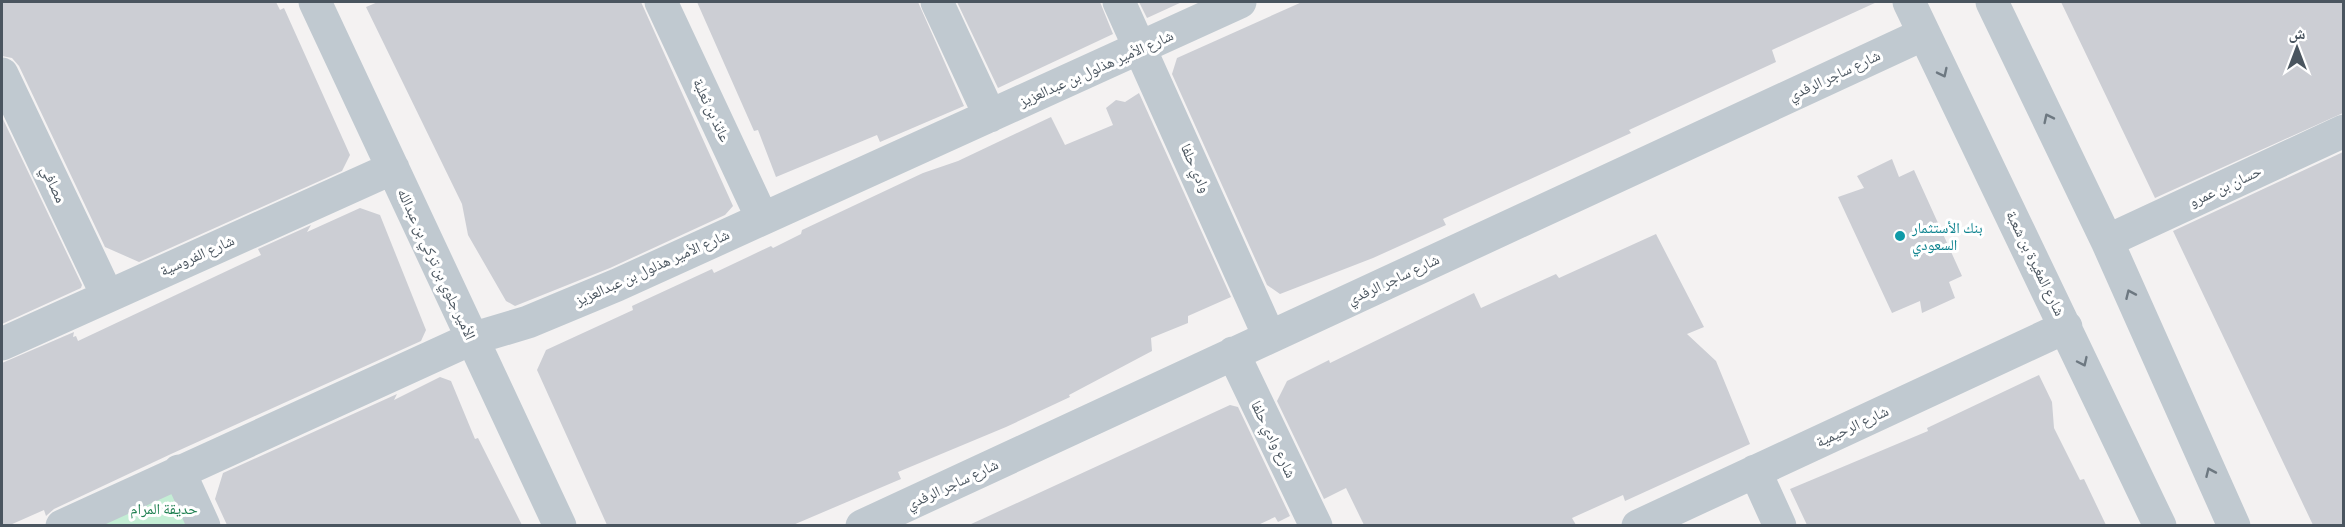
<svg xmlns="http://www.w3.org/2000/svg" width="2345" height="527" viewBox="0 0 2345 527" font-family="'PT Sans Narrow','Noto Naskh Arabic',sans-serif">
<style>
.green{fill:#c4eed5}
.building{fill:#ccced4}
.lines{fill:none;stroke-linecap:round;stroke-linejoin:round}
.minor{stroke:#c0c9d0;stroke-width:33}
.oneway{stroke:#6d7881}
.culture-dot{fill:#0f9aa8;stroke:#fff;stroke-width:2}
.labels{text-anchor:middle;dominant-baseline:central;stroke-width:6;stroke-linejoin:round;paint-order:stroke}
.street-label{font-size:15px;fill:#4a555f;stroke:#fff}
.culture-label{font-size:15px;fill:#0d838f;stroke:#fff;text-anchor:start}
.park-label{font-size:15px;fill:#1c7f4f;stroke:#fff}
</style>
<rect width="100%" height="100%" fill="#f4f2f2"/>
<path class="green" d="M 172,485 L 191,526 L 88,526 Z"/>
<path class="building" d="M 2,2 L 276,2 L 280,10 L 284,8 L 350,155 L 342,171 L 139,262 L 105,247 L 19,66 L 12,58 L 2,56 Z
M 378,2 L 641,2 L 733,206 L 725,215 L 610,268 L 515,306 L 506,301 L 468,235 L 462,204 L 366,7 Z
M 697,2 L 918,2 L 964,106 L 880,142 L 877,135 L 776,177 L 758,130 L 754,131 Z
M 957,2 L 1100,2 L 1113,34 L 998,88 Z
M 1139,2 L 1182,2 L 1147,18 Z
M 1302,2 L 1877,2 L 1772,50 L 1776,62 L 1629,130 L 1631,133 L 1443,219 L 1446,225 L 1373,258 L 1280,294 L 1267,285 L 1172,74 L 1177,58 Z
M 2061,2 L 2343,2 L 2343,113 L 2155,198 Z
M 1139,93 L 1231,297 L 1188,316 L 1188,323 L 1151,338 L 1152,351 L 1069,395 L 1070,397 L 1006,427 L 898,472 L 901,479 L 793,525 L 607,525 L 537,370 L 546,350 L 633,310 L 632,306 L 712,269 L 714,273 L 771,246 L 773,248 L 801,234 L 802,230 L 923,173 L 958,161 L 1051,117 L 1065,145 L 1113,125 L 1106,108 L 1116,100 L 1125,102 Z
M 2,117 L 82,285 L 81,288 L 2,324 Z
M 2343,152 L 2343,525 L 2313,525 L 2173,231 Z
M 1892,159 L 1899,177 L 1914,170 L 1962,276 L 1949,282 L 1955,298 L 1922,313 L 1920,301 L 1892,313 L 1838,197 L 1864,188 L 1857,176 Z
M 360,208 L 380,215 L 426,330 L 421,341 L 171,454 L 54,509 L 46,516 L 44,510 L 10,525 L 2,525 L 2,363 L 74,332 L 73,337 L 76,336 L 78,341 L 261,255 L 258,249 L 311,225 L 307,232 Z
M 1656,234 L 1704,327 L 1687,334 L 1716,361 L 1750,444 L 1625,501 L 1623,495 L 1572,518 L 1576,525 L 1364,525 L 1346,488 L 1324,499 L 1277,401 L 1287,381 L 1329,360 L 1330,363 L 1474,293 L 1481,308 L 1556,274 L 1559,278 Z
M 2039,375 L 2052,402 L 2054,428 L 2080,480 L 2084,479 L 2106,525 L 1807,525 L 1790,489 L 1928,431 L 1927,428 Z
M 440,377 L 451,381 L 475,439 L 478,438 L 522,525 L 227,525 L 215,499 L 223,473 L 397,394 L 394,400 Z
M 1230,405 L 1238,407 L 1290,516 L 1278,522 L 1275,517 L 1258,525 L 969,525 Z"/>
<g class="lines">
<path class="minor" d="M 315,2 L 560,526
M 661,2 L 762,218
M 937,2 L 990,116
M 1119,2 L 1269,336
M 1909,2 L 2160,526
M 1992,2 L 2107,241 L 2234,526
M 2,74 L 107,295
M 2107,241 L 2344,131
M 2,344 L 393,168
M 1233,353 L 1316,526
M 179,471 L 204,526
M 1755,471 L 1780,526
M 62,526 L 471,339 L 528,322 L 617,285 L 1240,2
M 862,526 L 1924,34
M 1638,526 L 2066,327"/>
</g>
<defs><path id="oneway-chevron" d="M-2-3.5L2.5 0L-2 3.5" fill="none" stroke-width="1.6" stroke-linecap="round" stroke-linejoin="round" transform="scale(1.5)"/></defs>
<g class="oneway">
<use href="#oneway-chevron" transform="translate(1943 73) rotate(64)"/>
<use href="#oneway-chevron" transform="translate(2048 118) rotate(-116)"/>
<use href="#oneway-chevron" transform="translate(2130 294) rotate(-114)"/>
<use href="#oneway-chevron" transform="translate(2083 362) rotate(65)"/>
<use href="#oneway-chevron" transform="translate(2210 472) rotate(-114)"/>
</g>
<circle class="culture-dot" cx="1900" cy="236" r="6"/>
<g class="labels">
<g class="street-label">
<text transform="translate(1096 68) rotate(-24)">شارع الأمير هذلول بن عبدالعزيز</text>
<text transform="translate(1834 75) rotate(-25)">شارع ساجر الرفدي</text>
<text transform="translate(712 110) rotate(65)">عائذ بن ثعلبة</text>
<text transform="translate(1196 168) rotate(66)">وادي حلفا</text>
<text transform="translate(54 184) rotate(65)">مصافي</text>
<text transform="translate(2225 186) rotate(-25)">حسان بن عمرو</text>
<text transform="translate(197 255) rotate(-24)">شارع الفروسية</text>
<text transform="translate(2036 263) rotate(64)">شارع المغيرة بن شعبة</text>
<text transform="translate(437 264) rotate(65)">الأمير جلوي بن تركي بن عبدالله</text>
<text transform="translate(652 267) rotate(-24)">شارع الأمير هذلول بن عبدالعزيز</text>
<text transform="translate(1393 279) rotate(-25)">شارع ساجر الرفدي</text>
<text transform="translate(1852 426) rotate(-25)">شارع الرحيمية</text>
<text transform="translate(1274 439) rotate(64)">شارع وادي حلفا</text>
<text transform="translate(952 484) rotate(-25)">شارع ساجر الرفدي</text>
</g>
<g class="culture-label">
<text x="1912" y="227">بنك الأستثمار<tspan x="1912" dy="17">السعودي</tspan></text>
</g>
<g class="park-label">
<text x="164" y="508">حديقة المرام</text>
</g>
</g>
<rect width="2345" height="527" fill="none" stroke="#4a555f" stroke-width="6"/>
<g transform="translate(2297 48)" stroke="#ffffff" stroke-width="4.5" paint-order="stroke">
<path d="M0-4.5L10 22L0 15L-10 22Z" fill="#4a555f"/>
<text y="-9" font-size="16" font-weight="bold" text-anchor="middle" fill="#4a555f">ش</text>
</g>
</svg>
